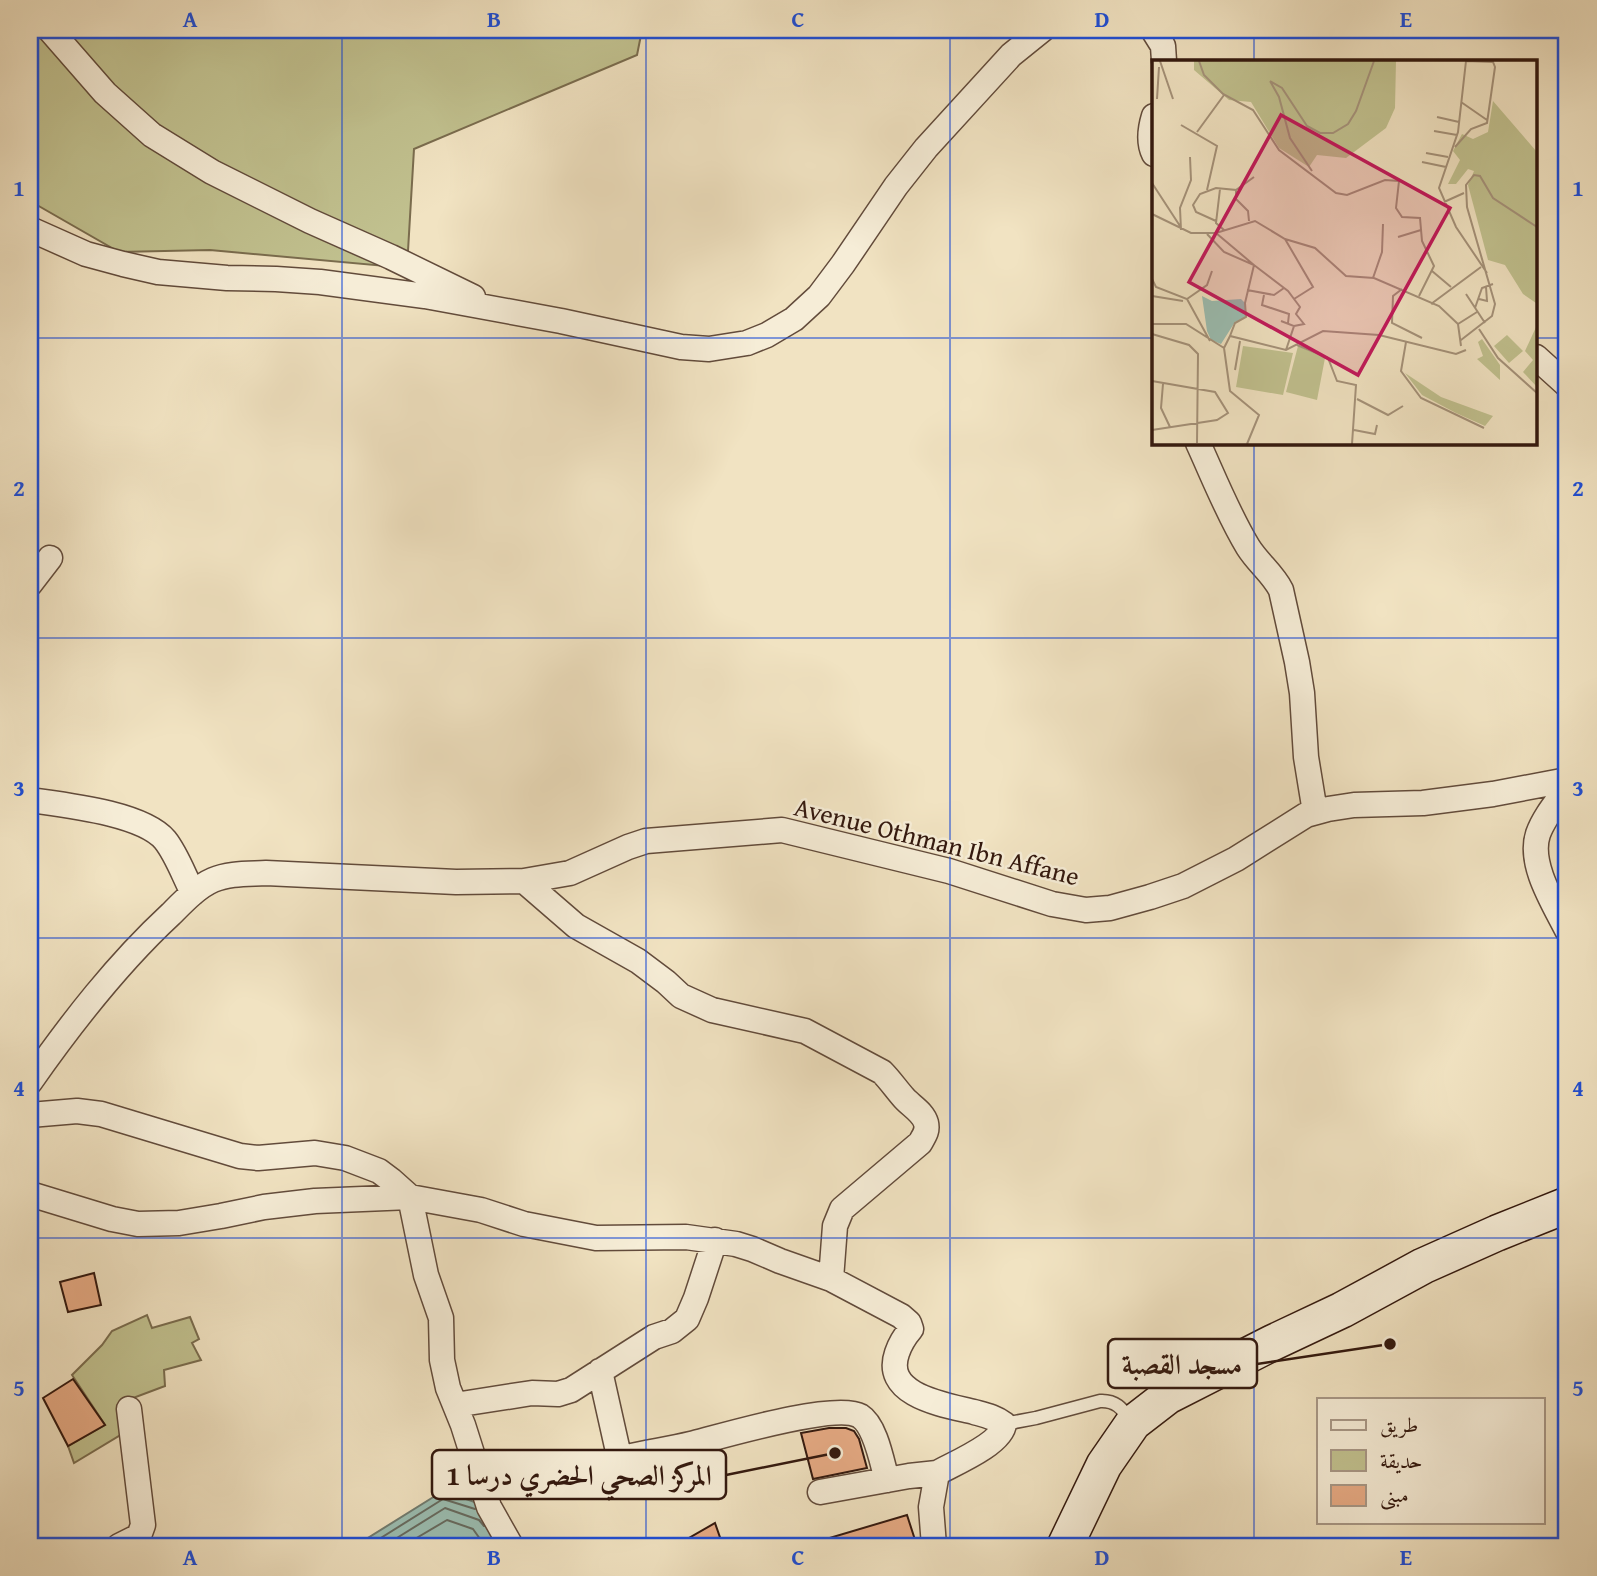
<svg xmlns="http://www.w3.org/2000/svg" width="1597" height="1576" viewBox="0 0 1597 1576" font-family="'Gentium Book Plus',Amiri,serif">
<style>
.green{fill:#c1c18f;stroke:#7a6c4e;stroke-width:2}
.water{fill:#9bbeb2;stroke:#717c70;stroke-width:2}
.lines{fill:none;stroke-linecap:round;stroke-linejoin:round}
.shore{stroke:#676b60;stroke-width:2}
.building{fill:#e7ab85;stroke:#33180e;stroke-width:2}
.lane-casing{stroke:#624b3b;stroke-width:15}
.street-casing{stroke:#624b3b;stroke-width:27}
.secondary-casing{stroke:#33180e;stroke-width:38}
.lane{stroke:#f6edd7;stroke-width:12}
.street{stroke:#f6edd7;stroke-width:24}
.secondary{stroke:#f6edd7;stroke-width:35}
.grid{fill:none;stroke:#1d4ed8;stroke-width:2;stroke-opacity:0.55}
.labels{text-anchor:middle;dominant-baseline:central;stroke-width:5;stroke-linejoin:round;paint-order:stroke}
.street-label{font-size:26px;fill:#33180e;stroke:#f6edd7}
.inset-road{fill:none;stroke:#a5927a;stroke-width:2}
.view{fill:#c2185b;fill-opacity:0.15;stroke:#c2185b;stroke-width:3.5}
.inset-edge{fill:none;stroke:#33180e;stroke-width:3.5}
.leader{fill:none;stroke:#33180e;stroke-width:2.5}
.callout-dot{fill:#33180e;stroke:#f6edd7;stroke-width:2.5}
.callout{fill:#f6edd7;stroke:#33180e;stroke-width:2.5}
.callout-label{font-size:28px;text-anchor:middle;font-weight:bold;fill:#33180e}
.neatline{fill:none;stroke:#1d4ed8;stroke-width:2.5}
.grid-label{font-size:23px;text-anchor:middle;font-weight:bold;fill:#1d4ed8}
</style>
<rect width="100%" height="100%" fill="#f1e3c2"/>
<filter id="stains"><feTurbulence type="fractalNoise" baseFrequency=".00286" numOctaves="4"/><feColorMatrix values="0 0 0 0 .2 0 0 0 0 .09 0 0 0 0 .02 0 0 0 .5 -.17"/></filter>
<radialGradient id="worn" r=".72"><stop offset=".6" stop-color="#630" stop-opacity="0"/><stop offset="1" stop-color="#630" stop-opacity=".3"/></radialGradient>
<path class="green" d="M 30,30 L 642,30 L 637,55 L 414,149 L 407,268 L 210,250 L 119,252 L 30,201 Z
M 147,1315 L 152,1328 L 190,1317 L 199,1339 L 192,1343 L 201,1360 L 164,1370 L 165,1386 L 133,1398 L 122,1434 L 74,1463 L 68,1446 L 105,1425 L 72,1375 L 102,1345 L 112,1331 Z"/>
<path class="water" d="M 443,1491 L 489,1507 L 517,1546 L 355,1546 Z"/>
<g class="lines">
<path class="shore" d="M 368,1546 L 443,1499 L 475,1509
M 384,1546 L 445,1508 L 479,1520 L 484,1526
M 403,1546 L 447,1520 L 473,1529 L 485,1546"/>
</g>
<path class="building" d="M 94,1273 L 101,1305 L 68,1312 L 60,1282 Z
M 73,1379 L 105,1425 L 68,1446 L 43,1398 Z
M 829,1428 L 846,1428 L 854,1431 L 859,1439 L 867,1468 L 813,1479 L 801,1433 Z
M 907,1515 L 917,1546 L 816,1546 L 816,1542 Z
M 715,1523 L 723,1546 L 675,1546 Z"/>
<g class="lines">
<defs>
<path id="lane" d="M 1004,1424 L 1036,1418 L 1100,1401 C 1117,1400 1123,1410 1133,1423
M 1566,1546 L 1567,1543"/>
<path id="street" d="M 50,30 L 105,93 L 152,135 L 212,172 L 310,221 L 391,257 L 473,297
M 1153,30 L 1163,46 L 1164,61
M 1154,116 C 1150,129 1148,142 1154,154
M 30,229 L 86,254 L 123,264 L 158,272 L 227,278 L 276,279 L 320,282 L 425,296 L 561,321 L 681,347 L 709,349 L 747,343 L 767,335 L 794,319 L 819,296 L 843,264 L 896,186 L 926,148 L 1011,55 L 1042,30
M 1536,357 L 1567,385
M 1198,443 C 1214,478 1228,514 1248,547 C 1258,563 1273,574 1281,590 L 1297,662 L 1302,693 L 1306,757 L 1315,812
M 30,584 L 50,558
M 1567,788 C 1557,802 1544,817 1538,834 C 1528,864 1554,904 1567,930
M 30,800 C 64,805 142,813 165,840 C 177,855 184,876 193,893
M 524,881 L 576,926 L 638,961 L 666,982 L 681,996 L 712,1010 L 805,1031 L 882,1072 C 890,1080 896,1089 904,1098 C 911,1106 923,1112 926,1123 C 928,1131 924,1136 920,1143 L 842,1209 L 835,1226 L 831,1279
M 30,1082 C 72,1022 117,964 171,914 C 183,902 197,887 213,880 C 229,873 248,874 266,873 L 456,882 L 524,881 L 570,873 L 628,847 L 646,841 L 782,830 L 949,871 L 1052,904 L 1086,910 L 1110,908 L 1150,897 L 1183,886 L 1236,859 L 1306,815 L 1328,809 L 1354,805 L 1423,803 L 1493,794 L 1567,780
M 30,1115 L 77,1111 L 101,1114 L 240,1156 L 258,1158 L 315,1153 L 345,1158 L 379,1171 L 391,1180 L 410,1197 L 426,1275 L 441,1318 L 442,1360 L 448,1388 L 463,1425 L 489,1507 L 511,1546
M 30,1194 L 112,1219 L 138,1224 L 179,1223 L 221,1216 L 264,1207 L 315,1201 L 410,1197 L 481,1210 L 524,1224 L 596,1238 L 686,1237 L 736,1244 L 752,1249 L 780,1261 L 831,1279 L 901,1316 L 909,1323 L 911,1329 C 905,1336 900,1344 897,1353 C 882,1396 946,1405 974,1412 C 985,1415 995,1417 1004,1424 C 1002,1444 953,1464 937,1473
M 600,1371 L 617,1447 L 621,1456 L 627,1457 C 649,1452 670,1449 691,1444 C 722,1436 836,1402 860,1416 C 876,1426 882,1463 887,1480
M 455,1405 L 532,1393 L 558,1394 L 571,1390 L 654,1337 L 672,1331 L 687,1319 L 696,1298 L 715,1240
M 820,1492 L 909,1476 L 937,1473 L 931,1507 L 934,1546
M 119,1546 L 139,1536 L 143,1525 L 129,1409"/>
<path id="secondary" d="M 1065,1546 L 1104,1465 L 1133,1423 L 1168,1396 L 1272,1343 L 1342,1310 L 1423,1266 L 1497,1233 L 1567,1205"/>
</defs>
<use href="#lane" class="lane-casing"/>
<use href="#street" class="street-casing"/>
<use href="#secondary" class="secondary-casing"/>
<use href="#lane" class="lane"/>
<use href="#street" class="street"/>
<use href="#secondary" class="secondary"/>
</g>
<path class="grid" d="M 342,30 L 342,1546M 646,30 L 646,1546M 950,30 L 950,1546M 1254,30 L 1254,61M 30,338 L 1154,338M 1536,338 L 1567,338M 1254,443 L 1254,1546M 30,638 L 1567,638M 30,938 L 1567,938M 30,1238 L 1567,1238"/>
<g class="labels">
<g class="street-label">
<text transform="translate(937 841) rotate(14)">Avenue Othman Ibn Affane</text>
</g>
</g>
<g transform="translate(1152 60)">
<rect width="385" height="385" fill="#f1e3c2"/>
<path d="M 42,1 L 244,1 L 243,48 L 234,68 L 194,98 L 165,95 L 157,107 L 127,88 L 99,42 L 77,40 L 42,10 ZM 341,41 L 385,92 L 385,255 L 384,243 L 371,234 L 353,205 L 336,200 L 316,125 L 322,111 L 316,109 L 304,124 L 296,124 L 308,100 L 301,91 L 310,74 L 321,79 L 336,72 ZM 385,265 L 385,327 L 371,312 L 381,300 L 373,291 ZM 355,275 L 371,291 L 357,303 L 342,286 ZM 330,279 L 348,305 L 348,320 L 325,299 L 331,296 L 326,282 ZM 91,286 L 141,293 L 131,335 L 84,327 ZM 146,286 L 173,298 L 165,340 L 134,332 ZM 253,313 L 289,337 L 341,356 L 333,366 L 304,353 L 270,335 Z" fill="#c1c18f"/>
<path d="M 50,236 L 60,241 L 89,239 L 93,243 L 94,257 L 83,262 L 69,284 L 59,280 L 55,271 Z" fill="#9bbeb2"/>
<path class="inset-road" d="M 8,1 L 21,39M 47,1 L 52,15 L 71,34 L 101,50 L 127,90 L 184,133 L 195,135 L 233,120 L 247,121 L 244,148 L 250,157 L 268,158 L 270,181 L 282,206 L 267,236M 314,1 L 306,72 L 287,128 L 304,167 L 335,213M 118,21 L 130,28 L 155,66 L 168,73 L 181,73 L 196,64 L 204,51 L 222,1M 118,21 L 127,37 L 138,78 L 160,111M 5,39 L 7,7M 309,42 L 335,60M 285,57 L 307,62M 29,65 L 65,86 L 55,130M 282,71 L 305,75M 45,72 L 72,35M 303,87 L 319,69 L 335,63 L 343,7 L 341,2 L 314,1M 274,93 L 296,97M 270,102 L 294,107M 0,123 L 28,166M 68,129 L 64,163 L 72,170M 84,130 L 102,117M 292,142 L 312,133M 0,154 L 39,173 L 64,173 L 103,161 L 133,179 L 163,188 L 194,216 L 222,218 L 287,246 L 306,264 L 309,286M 64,161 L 44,152 L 41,145 L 48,134 L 64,128 L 84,130 L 84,139 L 96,151 L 97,161M 29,170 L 28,148 L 39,120 L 38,97M 64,173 L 102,205 L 93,243 L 94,257 L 83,263 L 78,276M 55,174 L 72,192 L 102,205 L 136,231 L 148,247 L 144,254 L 152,264 L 142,266M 246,177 L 269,170M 133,179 L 161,227 L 142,239M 280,211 L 299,227M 221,218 L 230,192 L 231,164M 0,219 L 4,227 L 35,239 L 58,281M 250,229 L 241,236 L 240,263 L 270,278M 95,230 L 122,235 L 132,228M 314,234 L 333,263M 112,235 L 110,245 L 137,254 L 136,263M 0,236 L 31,241M 35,239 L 55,225 L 60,211M 327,239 L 335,241 L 334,227M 279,244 L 329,207M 323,248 L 330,228 L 341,224M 129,261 L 142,266 L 134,290M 0,264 L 34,264 L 72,288M 306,264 L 325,252M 327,269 L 346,298 L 385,333M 0,274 L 37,285 L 46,294 L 45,383M 309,280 L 340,256 L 343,244 L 315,147 L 314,125 L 322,115 L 328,116 L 341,138 L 385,167M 254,282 L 249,311 L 269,338 L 332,368M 145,285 L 176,298 L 185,321 L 204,325 L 200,384M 72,288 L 78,276 L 134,290 L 171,271 L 227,275 L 304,294 L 314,290M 72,288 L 78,331 L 107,355 L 95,384M 83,310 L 88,281M 0,321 L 63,332 L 76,353 L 65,360 L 0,370M 11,324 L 9,348 L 18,367M 205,339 L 236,355 L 251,346M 202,370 L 223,374 L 225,365"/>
<path class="view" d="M 129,55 L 298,148 L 206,315 L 37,222 Z"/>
<rect width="385" height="385" class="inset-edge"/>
</g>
<path class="leader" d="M1390 1344L1257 1364M835 1453L726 1475"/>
<g class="callout-dot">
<circle cx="1390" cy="1344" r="7"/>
<circle cx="835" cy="1453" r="7"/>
</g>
<g class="callout">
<rect x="1108" y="1339" width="149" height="49" rx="7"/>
<rect x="432" y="1450" width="294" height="49" rx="7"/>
</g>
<g class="callout-label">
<text x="1182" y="1374">مسجد القصبة</text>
<text x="579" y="1485">المركز الصحي الحضري درسا 1</text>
</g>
<rect width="1597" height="1576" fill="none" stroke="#f1e3c2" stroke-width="77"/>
<rect x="1317" y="1398" width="228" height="126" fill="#f6edd7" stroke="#a89887" stroke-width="2"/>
<rect x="1331" y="1420" width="35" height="10" fill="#f6edd7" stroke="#a89887" stroke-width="2"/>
<text x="1380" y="1432" font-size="21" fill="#33180e">طريق</text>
<rect x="1331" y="1450" width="35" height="21" fill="#c1c18f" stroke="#a89887" stroke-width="2"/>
<text x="1380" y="1468" font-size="21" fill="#33180e">حديقة</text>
<rect x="1331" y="1485" width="35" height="21" fill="#e7ab85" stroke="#a89887" stroke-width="2"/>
<text x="1380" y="1502" font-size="21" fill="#33180e">مبنى</text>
<rect x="38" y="38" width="1520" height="1500" class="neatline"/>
<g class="grid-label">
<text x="190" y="27">A</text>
<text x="494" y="27">B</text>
<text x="798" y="27">C</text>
<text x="1102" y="27">D</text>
<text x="1406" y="27">E</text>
<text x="19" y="196">1</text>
<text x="1578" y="196">1</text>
<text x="19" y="496">2</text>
<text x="1578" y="496">2</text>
<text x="19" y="796">3</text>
<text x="1578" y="796">3</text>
<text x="19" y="1096">4</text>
<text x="1578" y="1096">4</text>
<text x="19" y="1396">5</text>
<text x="1578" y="1396">5</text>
<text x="190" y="1565">A</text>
<text x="494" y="1565">B</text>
<text x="798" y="1565">C</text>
<text x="1102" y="1565">D</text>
<text x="1406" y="1565">E</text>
</g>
<rect width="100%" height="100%" filter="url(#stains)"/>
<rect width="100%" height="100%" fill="url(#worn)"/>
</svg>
